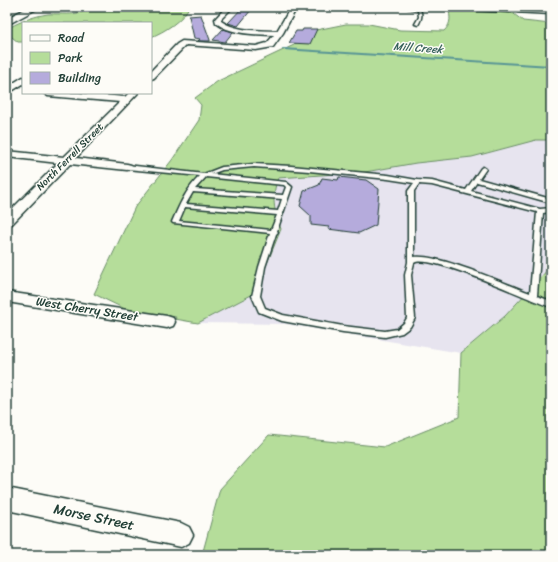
<svg xmlns="http://www.w3.org/2000/svg" width="558" height="562" viewBox="0 0 558 562" font-family="Sriracha,sans-serif">
<style>
.built{fill:#e7e4ef}
.green{fill:#b5dd9a;stroke:#6a8d67}
.lines{fill:none;stroke-linecap:round;stroke-linejoin:round}
.stream-far1{stroke:#589595;stroke-width:1.5}
.stream{stroke:#589595;stroke-width:2}
.building{fill:#b5abdc;stroke:#1f3d34}
.lane-casing{stroke:#1f3d34;stroke-width:3}
.street-casing{stroke:#1f3d34;stroke-width:3}
.secondary-casing{stroke:#1f3d34;stroke-width:3}
.lane{fill:#fdfcf7;fill-rule:evenodd}
.street{fill:#fdfcf7;fill-rule:evenodd}
.secondary{fill:#fdfcf7;fill-rule:evenodd}
.labels{text-anchor:middle;dominant-baseline:central;stroke-width:3;stroke-linejoin:round;paint-order:stroke}
.far-street-label{font-size:10px;fill:#1f3d34;stroke:#fdfcf7}
.far-water-label{font-size:11px;font-style:italic;fill:#37625c;stroke:#fdfcf7}
.street-label{font-size:12px;fill:#1f3d34;stroke:#fdfcf7}
.near-street-label{font-size:14px;fill:#1f3d34;stroke:#fdfcf7}
</style>
<rect width="100%" height="100%" fill="#fdfcf7"/>
<filter id="ink" filterUnits="userSpaceOnUse"><feTurbulence type="fractalNoise" baseFrequency=".025" numOctaves="2"/><feDisplacementMap in="SourceGraphic" scale="8" xChannelSelector="R" yChannelSelector="G"/><feConvolveMatrix kernelMatrix="1 2 1 2 8 2 1 2 1" color-interpolation-filters="sRGB"/></filter>
<g filter="url(#ink)">
<path class="built" d="M 536,140 L 551,140 L 551,266 L 505,316 L 461,353 L 286,324 L 198,323 L 255,293 L 281,229 L 275,214 L 274,190 L 278,178 L 365,172 L 416,163 L 472,157 Z"/>
<path class="green" d="M 60,7 L 189,7 C 183,20 164,32 151,37 L 151,23 L 23,23 L 23,42 L 18,42 L 8,34 L 10,27 C 22,21 34,16 48,14 C 63,13 70,16 85,11 L 80,8 Z
M 443,7 L 515,10 L 514,14 L 523,21 L 551,24 L 551,140 L 536,140 L 472,157 L 416,163 L 365,172 L 278,178 C 271,197 274,211 281,229 L 255,293 L 198,323 L 175,319 L 176,317 L 125,309 L 94,294 L 135,207 L 172,160 L 199,120 L 201,105 L 195,98 L 218,81 L 294,45 L 306,32 L 346,24 L 369,24 L 400,30 L 444,31 C 450,25 451,20 449,11 Z
M 551,266 L 551,555 L 202,555 L 220,489 L 269,435 L 385,447 L 459,417 L 461,353 L 505,316 Z"/>
<g class="lines">
<path class="stream-far1" d="M 283,49 L 287,49"/>
<path class="stream" d="M 283,49 L 551,66"/>
</g>
<path class="building" d="M 243,7 L 248,7 L 251,10 L 238,26 L 228,23 Z
M 201,15 L 210,40 L 210,41 L 198,41 L 200,39 L 194,38 L 189,16 Z
M 223,29 L 233,32 L 225,42 L 213,40 Z
M 303,29 L 317,29 L 310,44 L 289,43 L 296,31 L 302,31 Z
M 339,177 L 366,180 L 379,189 L 376,225 L 359,233 L 328,229 L 329,227 L 311,225 L 311,216 L 300,206 L 304,191 L 319,185 L 322,178 L 338,180 Z"/>
<g class="lines">
<defs>
<path id="lane" d="M 404,7 L 418,7 C 423,13 422,18 418,25 L 415,24 L 419,17 L 418,10 Z
M 254,164 L 291,166 L 388,175 L 417,180 L 432,181 L 466,190 L 481,168 L 483,167 L 486,169 L 479,179 L 551,199 L 551,203 L 477,182 L 471,191 L 540,209 L 551,208 L 551,212 L 543,213 L 537,296 L 551,301 L 551,307 C 529,300 430,253 414,263 L 411,275 L 415,318 L 410,327 L 402,333 L 385,337 L 343,332 L 282,321 L 259,312 L 252,296 L 259,267 L 270,233 L 173,223 L 172,222 C 179,206 186,189 200,176 L 127,169 L 124,167 L 127,165 L 204,174 L 222,167 ZM 254,167 L 309,171 L 388,179 L 414,183 L 408,191 L 408,262 L 405,275 L 407,318 L 404,323 L 397,329 L 385,331 L 343,326 L 283,315 L 265,308 L 260,296 L 265,267 L 276,234 L 278,232 L 277,231 L 292,187 L 286,182 L 211,174 L 222,170 ZM 206,177 L 284,185 L 286,187 L 283,195 L 195,189 ZM 419,184 L 432,185 L 537,212 L 530,293 C 506,284 437,253 414,257 L 414,191 ZM 193,192 L 282,199 L 278,211 L 186,204 ZM 185,207 L 277,215 L 271,230 L 179,221 Z"/>
<path id="street" d="M 226,7 L 233,7 L 221,19 L 221,21 C 237,32 259,30 277,31 L 291,7 L 297,7 L 283,33 L 273,47 L 256,50 L 186,45 L 154,78 L 151,79 L 151,71 L 177,44 L 182,41 L 256,46 L 267,43 L 274,35 C 255,34 232,35 216,23 L 215,19 Z
M 23,77 L 23,84 L 7,94 L 7,87 Z
M 44,93 L 79,93 L 125,97 L 129,93 L 138,93 L 76,158 L 127,164 L 131,165 L 133,167 L 131,169 L 127,170 L 70,164 L 12,224 L 7,225 L 7,214 L 58,163 L 7,157 L 7,151 L 64,157 L 120,102 L 48,96 Z
M 7,292 L 167,316 L 173,318 L 175,322 L 173,326 L 167,328 L 7,302 Z
M 7,488 L 181,523 L 189,527 L 193,535 L 189,543 L 181,547 L 7,510 Z"/>
<path id="secondary" d="M 29,7 L 40,7 L 7,25 L 7,18 Z
M 467,7 L 551,8 L 551,14 L 471,10 Z"/>
</defs>
<use href="#lane" class="lane-casing"/>
<use href="#street" class="street-casing"/>
<use href="#secondary" class="secondary-casing"/>
<use href="#lane" class="lane"/>
<use href="#street" class="street"/>
<use href="#secondary" class="secondary"/>
</g>
</g>
<g class="labels">
<g class="far-street-label">
<text transform="translate(70 157) rotate(-45)">North Ferrell Street</text>
</g>
<g class="far-water-label">
<text transform="translate(418 48) rotate(4)">Mill Creek</text>
</g>
<g class="street-label">
<text transform="translate(87 309) rotate(9)">West Cherry Street</text>
</g>
<g class="near-street-label">
<text transform="translate(94 517) rotate(12)">Morse Street</text>
</g>
</g>
<rect width="558" height="562" fill="none" stroke="#fdfcf7" stroke-width="24"/>
<rect x="12" y="12" width="534" height="538" fill="none" stroke="#1f3d34" stroke-width="1.5" filter="url(#ink)"/>
<rect x="22" y="22" width="130" height="72" fill="#fdfcf7" stroke="#a4b0a9"/>
<rect x="30" y="35" width="20" height="6" fill="#fdfcf7" stroke="#a4b0a9"/>
<text x="58" y="42" font-size="12" fill="#1f3d34">Road</text>
<rect x="30" y="52" width="20" height="12" fill="#b5dd9a" stroke="#a4b0a9"/>
<text x="58" y="62" font-size="12" fill="#1f3d34">Park</text>
<rect x="30" y="72" width="20" height="12" fill="#b5abdc" stroke="#a4b0a9"/>
<text x="58" y="82" font-size="12" fill="#1f3d34">Building</text>
</svg>
